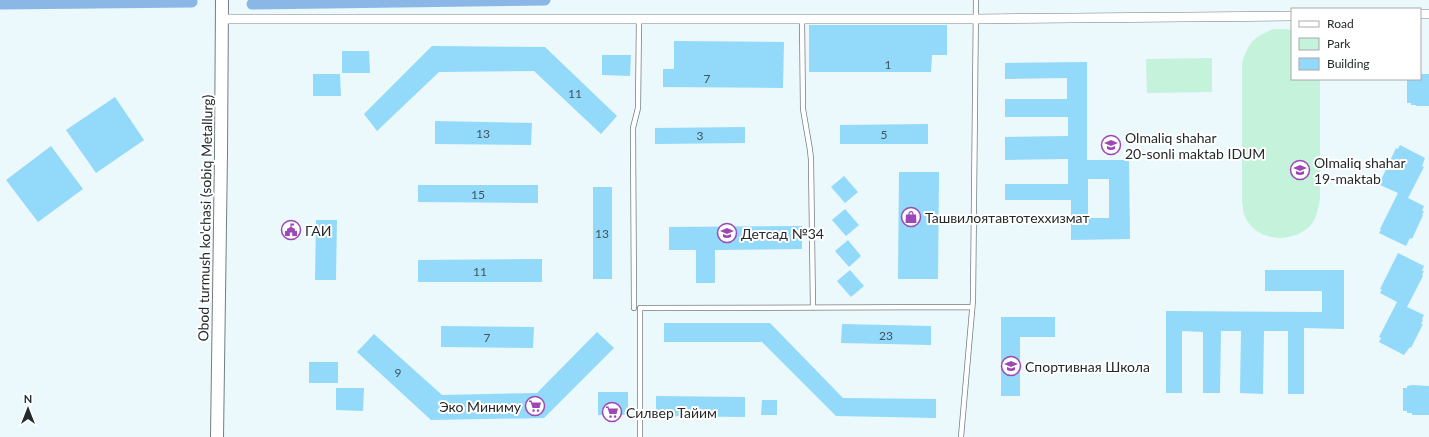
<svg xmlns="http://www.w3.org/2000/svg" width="1429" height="437" viewBox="0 0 1429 437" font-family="Lato,sans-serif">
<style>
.green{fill:#c4f2da}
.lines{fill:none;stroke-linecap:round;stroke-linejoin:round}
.canal{stroke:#8bb7e7;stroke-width:11}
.building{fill:#92d9fa;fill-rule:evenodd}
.lane-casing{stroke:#727f81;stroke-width:6}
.street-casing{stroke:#727f81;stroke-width:10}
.secondary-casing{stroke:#727f81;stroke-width:14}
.lane{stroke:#fff;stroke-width:4.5}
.street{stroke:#fff;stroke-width:9}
.secondary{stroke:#fff;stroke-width:12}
.labels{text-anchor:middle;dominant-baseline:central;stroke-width:4;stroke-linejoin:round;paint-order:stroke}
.number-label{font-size:12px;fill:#40555e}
.poi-label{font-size:14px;fill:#24292a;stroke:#fff;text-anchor:start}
.street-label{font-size:14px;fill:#24292a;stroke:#fff}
</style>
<rect width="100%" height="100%" fill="#ebf9fc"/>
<path class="green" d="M 1274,29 L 1287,29 L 1292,31 L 1292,79 L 1320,79 L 1320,199 C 1318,208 1317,218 1311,225 C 1292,245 1254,242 1244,214 C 1243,210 1243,206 1242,202 L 1242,64 C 1247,44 1254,36 1274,29 Z
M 1212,58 L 1212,92 L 1147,93 L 1146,59 Z"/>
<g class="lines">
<path class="canal" d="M 0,4 L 192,2
M 252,4 L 545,0"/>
</g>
<path class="building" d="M 809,25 L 947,25 L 947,55 L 932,55 L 931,72 L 809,72 Z
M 674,41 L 784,42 L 783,88 L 663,87 L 663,69 L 674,69 Z
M 432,46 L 545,47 L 617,116 L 601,134 L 534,71 L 439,72 L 377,131 L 364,114 Z
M 342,51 L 369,51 L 370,73 L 342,73 Z
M 602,55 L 631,55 L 630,76 L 602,75 Z
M 1087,62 L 1087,160 L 1129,160 L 1130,239 L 1071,240 L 1071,200 L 1005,200 L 1005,184 L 1068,184 L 1068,159 L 1005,160 L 1005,137 L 1068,136 L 1068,117 L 1005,117 L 1005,99 L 1067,99 L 1067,78 L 1005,79 L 1005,63 ZM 1088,179 L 1109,179 L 1109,218 L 1088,218 Z
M 313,74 L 340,74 L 341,96 L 313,96 Z
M 1420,74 L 1429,74 L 1429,106 L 1416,106 L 1416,105 L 1411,105 L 1411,103 L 1407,103 L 1407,80 L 1420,79 Z
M 115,97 L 144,140 L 96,173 L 66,130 Z
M 435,121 L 532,123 L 531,145 L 435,144 Z
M 928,124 L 928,144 L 840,144 L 840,125 Z
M 745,127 L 745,143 L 655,144 L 655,128 Z
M 1400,145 L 1425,158 L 1422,166 L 1424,167 L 1408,198 L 1424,206 L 1422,211 L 1424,211 L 1422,215 L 1423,215 L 1412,239 L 1410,238 L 1406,246 L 1379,233 L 1381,230 L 1380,229 L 1398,193 L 1380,185 L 1382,181 L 1381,180 L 1396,148 L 1398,149 Z
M 51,146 L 83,189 L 38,222 L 6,180 Z
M 899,172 L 939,172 L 938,279 L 898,279 Z
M 844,176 L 858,192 L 845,203 L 831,187 Z
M 418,185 L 538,185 L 538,203 L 418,202 Z
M 593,187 L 612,187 L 612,279 L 593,279 Z
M 845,209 L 859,225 L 846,236 L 832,220 Z
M 316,220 L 337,220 L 336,280 L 315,280 Z
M 802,226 L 802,249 L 715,250 L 715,283 L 696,283 L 696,250 L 669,250 L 669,227 Z
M 848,240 L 861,256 L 849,267 L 835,251 Z
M 1398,253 L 1424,266 L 1422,271 L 1424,271 L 1422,275 L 1423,276 L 1407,307 L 1424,315 L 1422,319 L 1423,320 L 1421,324 L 1423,324 L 1411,348 L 1410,347 L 1404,355 L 1379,342 L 1381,338 L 1379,337 L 1397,302 L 1380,293 L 1382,289 L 1380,289 Z
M 542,259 L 542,282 L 418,282 L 418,260 Z
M 850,270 L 864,286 L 851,297 L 837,281 Z
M 1265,270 L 1344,270 L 1344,329 L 1304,328 L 1304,394 L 1288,394 L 1288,331 L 1264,331 L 1263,394 L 1240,393 L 1241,331 L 1221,331 L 1220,393 L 1203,393 L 1203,332 L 1182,331 L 1182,393 L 1166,393 L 1166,311 L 1322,312 L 1322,291 L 1265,291 Z
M 1001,317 L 1055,317 L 1055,337 L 1020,337 L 1020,396 L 1001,396 Z
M 664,323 L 770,323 L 843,398 L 936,399 L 936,418 L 836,416 L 762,342 L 664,342 Z
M 842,324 L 931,326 L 931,345 L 841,343 Z
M 441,326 L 534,327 L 533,348 L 441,347 Z
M 597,332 L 614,348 L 544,418 L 431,420 L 357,352 L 374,334 L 442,395 L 537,393 Z
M 309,362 L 338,362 L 338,383 L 309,383 Z
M 1412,385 L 1429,386 L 1429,415 L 1412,415 L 1412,413 L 1407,413 L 1407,411 L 1403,411 L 1403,388 L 1407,388 L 1407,386 Z
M 336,388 L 364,388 L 363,411 L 336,410 Z
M 598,392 L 628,392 L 628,415 L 598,415 Z
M 656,396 L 745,397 L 745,417 L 656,416 Z
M 762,400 L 777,400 L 777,415 L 761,415 Z"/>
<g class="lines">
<defs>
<path id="lane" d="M 802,19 L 803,109 L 810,150 L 811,160 L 813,308
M 634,308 L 633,128 L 638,108 L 639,19
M 640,437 L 640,308 L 972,307
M 961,437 L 973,300 L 976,0"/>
<path id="street" d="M 1420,14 L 1429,14
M 222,19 L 976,19 L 1292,16"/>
<path id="secondary" d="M 217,437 L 221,153 L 222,0"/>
</defs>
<use href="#lane" class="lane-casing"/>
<use href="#street" class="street-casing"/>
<use href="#secondary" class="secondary-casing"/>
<use href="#lane" class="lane"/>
<use href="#street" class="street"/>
<use href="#secondary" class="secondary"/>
</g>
<defs>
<symbol id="school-ring" viewBox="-11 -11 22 22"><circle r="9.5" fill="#fff" stroke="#9c48b5" stroke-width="1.5"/><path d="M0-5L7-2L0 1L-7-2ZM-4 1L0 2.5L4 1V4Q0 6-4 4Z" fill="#9c48b5"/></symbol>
<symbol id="shop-ring" viewBox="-11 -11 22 22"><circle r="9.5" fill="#fff" stroke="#9c48b5" stroke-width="1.5"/><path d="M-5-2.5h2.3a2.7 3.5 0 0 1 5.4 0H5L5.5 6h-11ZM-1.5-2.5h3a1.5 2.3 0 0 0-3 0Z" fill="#9c48b5"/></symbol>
<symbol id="civic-ring" viewBox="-11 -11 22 22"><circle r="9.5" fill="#fff" stroke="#9c48b5" stroke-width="1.5"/><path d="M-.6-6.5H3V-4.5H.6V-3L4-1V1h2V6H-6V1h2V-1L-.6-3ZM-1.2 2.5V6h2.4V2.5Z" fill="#9c48b5"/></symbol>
<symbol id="supermarket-ring" viewBox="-11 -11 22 22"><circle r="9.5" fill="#fff" stroke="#9c48b5" stroke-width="1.5"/><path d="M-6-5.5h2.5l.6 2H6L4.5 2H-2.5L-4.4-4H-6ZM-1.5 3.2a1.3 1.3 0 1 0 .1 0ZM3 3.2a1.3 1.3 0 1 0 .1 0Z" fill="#9c48b5"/></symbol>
</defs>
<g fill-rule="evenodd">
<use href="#school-ring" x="1100" y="134" width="22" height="22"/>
<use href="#school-ring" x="1289" y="159" width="22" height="22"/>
<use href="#shop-ring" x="900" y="206" width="22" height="22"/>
<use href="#civic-ring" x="280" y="219" width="22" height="22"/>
<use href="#school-ring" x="716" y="222" width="22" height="22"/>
<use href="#school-ring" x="1000" y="355" width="22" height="22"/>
<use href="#supermarket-ring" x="524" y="395" width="22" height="22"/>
<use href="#supermarket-ring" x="601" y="401" width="22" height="22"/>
</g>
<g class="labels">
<g class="number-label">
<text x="888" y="64">1</text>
<text x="707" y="78">7</text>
<text x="575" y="93">11</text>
<text x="483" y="133">13</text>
<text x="884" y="134">5</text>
<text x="700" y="135">3</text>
<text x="478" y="194">15</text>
<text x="602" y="233">13</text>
<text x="480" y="271">11</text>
<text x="886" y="335">23</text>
<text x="487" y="337">7</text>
<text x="398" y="372">9</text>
</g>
<g class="poi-label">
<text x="1125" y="137">Olmaliq shahar<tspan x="1125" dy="16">20-sonli maktab IDUM</tspan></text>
<text x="1314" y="162">Olmaliq shahar<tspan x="1314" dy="16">19-maktab</tspan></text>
<text x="925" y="217">Ташвилоятавтотеххизмат</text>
<text x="305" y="230">ГАИ</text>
<text x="741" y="233">Детсад №34</text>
<text x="1025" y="366">Спортивная Школа</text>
<text x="521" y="406" text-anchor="end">Эко Миниму</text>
<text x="626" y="412">Силвер Тайим</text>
</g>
<g class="street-label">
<text transform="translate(205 218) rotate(-89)">Obod turmush ko'chasi (sobiq Metallurg)</text>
</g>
</g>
<rect x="1291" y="8" width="130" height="72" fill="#ffffff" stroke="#a7a9aa"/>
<rect x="1299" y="21" width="20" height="6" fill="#ffffff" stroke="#a7a9aa"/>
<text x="1327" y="28" font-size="12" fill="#24292a">Road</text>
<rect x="1299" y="38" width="20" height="12" fill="#c4f2da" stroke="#a7a9aa"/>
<text x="1327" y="48" font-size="12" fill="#24292a">Park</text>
<rect x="1299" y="58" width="20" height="12" fill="#92d9fa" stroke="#a7a9aa"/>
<text x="1327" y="68" font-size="12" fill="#24292a">Building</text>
<g transform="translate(28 409)" stroke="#ffffff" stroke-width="3" paint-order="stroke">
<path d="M0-3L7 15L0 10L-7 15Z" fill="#24292a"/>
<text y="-6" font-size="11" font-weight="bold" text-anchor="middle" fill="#24292a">N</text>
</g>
</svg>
